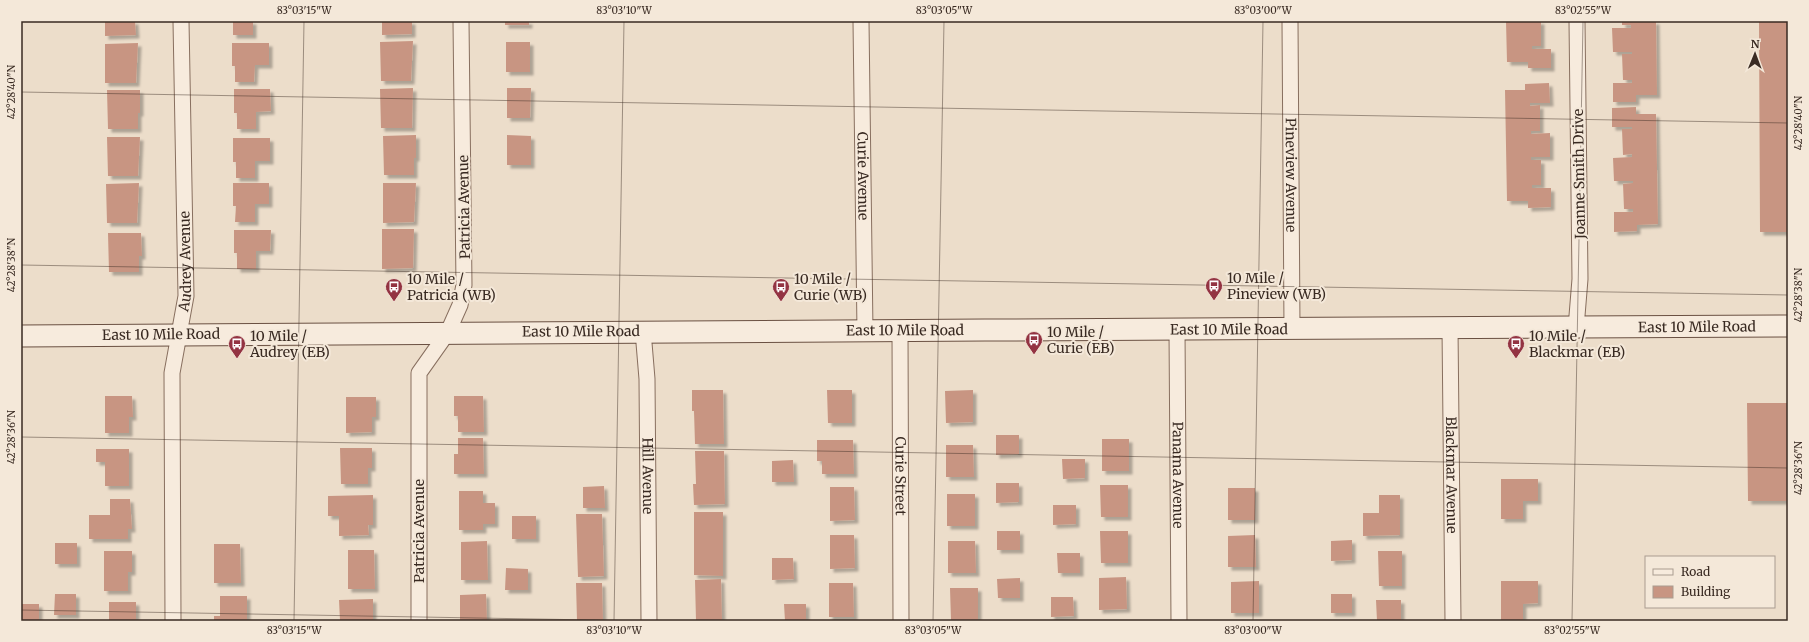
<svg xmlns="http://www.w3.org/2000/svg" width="1809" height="642" viewBox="0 0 1809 642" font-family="Merriweather,serif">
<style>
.building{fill:#c89582;filter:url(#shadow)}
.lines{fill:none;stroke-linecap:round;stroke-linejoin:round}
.street-casing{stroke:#886f5f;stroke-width:17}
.secondary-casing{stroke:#6a5042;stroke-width:23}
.street{stroke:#f7ebdd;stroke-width:15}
.secondary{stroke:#f7ebdd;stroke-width:21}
.ticks{fill:none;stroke:#392a22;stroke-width:1;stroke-opacity:0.45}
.labels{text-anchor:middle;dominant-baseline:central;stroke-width:4;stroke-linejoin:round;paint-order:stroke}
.street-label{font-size:14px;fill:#392a22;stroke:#f4e8d9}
.poi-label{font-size:14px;fill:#392a22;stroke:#f4e8d9;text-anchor:start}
.neatline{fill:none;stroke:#392a22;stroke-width:1.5}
.ticks-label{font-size:10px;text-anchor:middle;fill:#392a22}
</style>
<defs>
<filter id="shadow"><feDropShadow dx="3.5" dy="3.5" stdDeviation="1" flood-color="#0004"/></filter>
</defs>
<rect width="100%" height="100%" fill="#ecddca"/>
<path class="building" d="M 105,21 L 135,21 L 136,35 L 105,36 Z
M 233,21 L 253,21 L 253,35 L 233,35 Z
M 382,21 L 412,21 L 412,34 L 382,35 Z
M 505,21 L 529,21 L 529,25 L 505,25 Z
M 1506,21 L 1541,21 L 1541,46 L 1532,46 L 1532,49 L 1551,49 L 1551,68 L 1528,68 L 1528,62 L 1507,62 Z
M 1622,21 L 1656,21 L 1657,95 L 1636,95 L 1636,102 L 1613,102 L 1613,83 L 1632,83 L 1632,80 L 1623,80 L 1622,54 L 1632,54 L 1632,52 L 1613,52 L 1612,28 L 1631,28 L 1631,25 L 1622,25 Z
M 1759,21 L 1788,21 L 1788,232 L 1760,232 Z
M 413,41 L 411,81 L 381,81 L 380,42 Z
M 506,42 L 530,42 L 530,72 L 506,72 Z
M 138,43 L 136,83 L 105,83 L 105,44 Z
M 232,43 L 269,43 L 269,65 L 255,65 L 254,82 L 235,82 L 235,66 L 232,66 Z
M 1549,83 L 1550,103 L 1530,103 L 1530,106 L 1540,105 L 1540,131 L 1531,131 L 1531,134 L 1550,133 L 1550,157 L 1531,157 L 1531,160 L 1541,160 L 1541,185 L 1532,185 L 1532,188 L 1551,188 L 1551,207 L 1528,208 L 1528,201 L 1507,201 L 1505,90 L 1525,90 L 1525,84 Z
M 413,88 L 412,128 L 381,128 L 380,89 Z
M 507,88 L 531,88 L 530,118 L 507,118 Z
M 234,89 L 270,89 L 271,111 L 256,112 L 256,129 L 237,129 L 237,113 L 234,113 Z
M 107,90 L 140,90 L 140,113 L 138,113 L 138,129 L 108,129 Z
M 1636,107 L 1636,114 L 1656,114 L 1658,224 L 1637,225 L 1637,231 L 1614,232 L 1614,212 L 1633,212 L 1633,209 L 1624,209 L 1623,184 L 1633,183 L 1633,181 L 1614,181 L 1613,158 L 1632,157 L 1632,154 L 1623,155 L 1622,129 L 1632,129 L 1632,127 L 1612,127 L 1612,108 Z
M 416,135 L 416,158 L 414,158 L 414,175 L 384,175 L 383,136 Z
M 507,135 L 531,136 L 531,165 L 507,165 Z
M 107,137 L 140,137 L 138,176 L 108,176 Z
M 233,138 L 270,138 L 270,161 L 255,161 L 255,178 L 236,178 L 236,162 L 233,162 Z
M 139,183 L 137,223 L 107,223 L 106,184 Z
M 233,183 L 269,183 L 269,204 L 255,204 L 255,222 L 235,222 L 236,206 L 233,206 Z
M 383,183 L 416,183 L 414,222 L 383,223 Z
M 382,229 L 414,229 L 413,268 L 382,269 Z
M 234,230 L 271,230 L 270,251 L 256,251 L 256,269 L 237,269 L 237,253 L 234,253 Z
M 108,233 L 141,233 L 142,256 L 139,256 L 139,272 L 109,272 Z
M 692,390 L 723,390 L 724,444 L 695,444 L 694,411 L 692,411 Z
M 827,390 L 852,390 L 852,423 L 828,423 Z
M 973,390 L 973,422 L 946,423 L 945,391 Z
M 105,396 L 132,396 L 133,417 L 129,417 L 129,433 L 105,433 Z
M 454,396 L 483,396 L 484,432 L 458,432 L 458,416 L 454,416 Z
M 346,397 L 376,397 L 376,417 L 372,417 L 372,432 L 346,433 Z
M 1747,403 L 1788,403 L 1788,501 L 1748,501 Z
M 996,435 L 1019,435 L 1019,454 L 996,455 Z
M 458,438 L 483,438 L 484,474 L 454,474 L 454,454 L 458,454 Z
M 1102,439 L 1129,439 L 1129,471 L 1102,471 Z
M 817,440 L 853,440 L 854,474 L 822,474 L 822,461 L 817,461 Z
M 946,445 L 973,445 L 974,477 L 946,477 Z
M 340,448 L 372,448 L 372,468 L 368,468 L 368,484 L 341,484 Z
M 96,449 L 129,449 L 129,486 L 105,486 L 105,462 L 96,462 Z
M 695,451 L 724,451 L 725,504 L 694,505 L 693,484 L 696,484 Z
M 1062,459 L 1085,459 L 1085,478 L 1063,479 Z
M 793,460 L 794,482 L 772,482 L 772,461 Z
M 1501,479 L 1538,479 L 1538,501 L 1523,501 L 1523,519 L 1501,519 Z
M 996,483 L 1019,483 L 1019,502 L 996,503 Z
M 1100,485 L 1128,485 L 1128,517 L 1101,517 Z
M 604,486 L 605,508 L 583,508 L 583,487 Z
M 830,487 L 854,487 L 855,520 L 830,521 Z
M 1228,488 L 1255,488 L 1255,520 L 1228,520 Z
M 459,491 L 483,491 L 483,503 L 495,503 L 495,524 L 483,524 L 483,530 L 459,530 Z
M 947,494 L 975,494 L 975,526 L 947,526 Z
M 373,495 L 373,525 L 368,525 L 369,535 L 339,536 L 339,516 L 328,516 L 328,496 Z
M 1379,495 L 1400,495 L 1400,535 L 1363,536 L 1363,513 L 1379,513 Z
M 110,499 L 130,499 L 132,529 L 128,529 L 128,539 L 89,539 L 89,515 L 110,515 Z
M 1053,505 L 1076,505 L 1076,524 L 1053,525 Z
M 694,512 L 723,512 L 723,576 L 694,575 Z
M 576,514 L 602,514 L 604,576 L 578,577 Z
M 512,516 L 536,516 L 536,539 L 512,539 Z
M 997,531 L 1020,531 L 1020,550 L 997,550 Z
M 1100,531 L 1128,531 L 1128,563 L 1101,563 Z
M 830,535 L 854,535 L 855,568 L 830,569 Z
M 1255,535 L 1256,567 L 1228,567 L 1228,536 Z
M 1352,540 L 1352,560 L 1331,561 L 1331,541 Z
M 487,541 L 488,580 L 461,580 L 461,542 Z
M 948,541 L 975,541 L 976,573 L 948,573 Z
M 55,543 L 77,543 L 77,564 L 55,564 Z
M 214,544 L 240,544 L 241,583 L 214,583 Z
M 348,550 L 374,550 L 375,589 L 348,589 Z
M 104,551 L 132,551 L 132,572 L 128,572 L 128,591 L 104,591 Z
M 1378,551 L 1402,551 L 1402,586 L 1379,586 Z
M 1057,553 L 1080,553 L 1080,573 L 1058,573 Z
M 772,558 L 793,558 L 794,579 L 772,580 Z
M 506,568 L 528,569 L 528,590 L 505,590 Z
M 1126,577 L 1127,609 L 1099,610 L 1099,578 Z
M 1020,578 L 1020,598 L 998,598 L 997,579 Z
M 721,579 L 722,621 L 696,621 L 695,580 Z
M 1259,581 L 1259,613 L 1231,613 L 1231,582 Z
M 1501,581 L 1538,581 L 1538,603 L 1523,604 L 1523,621 L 1501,621 Z
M 576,583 L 602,583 L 603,621 L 577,621 Z
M 829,583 L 853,583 L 854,617 L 829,617 Z
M 950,588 L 978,588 L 978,620 L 951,620 Z
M 55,594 L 76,594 L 76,615 L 54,615 Z
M 486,594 L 487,621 L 460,621 L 460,595 Z
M 1331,594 L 1352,594 L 1352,613 L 1331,613 Z
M 220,596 L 247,596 L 247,621 L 214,621 L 214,616 L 220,616 Z
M 1051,597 L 1073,597 L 1074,616 L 1051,617 Z
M 373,599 L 373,621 L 340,621 L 339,600 Z
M 1376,600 L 1401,600 L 1401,621 L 1377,621 Z
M 109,602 L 136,602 L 136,621 L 109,621 Z
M 21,604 L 39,604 L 39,621 L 21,621 Z
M 784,604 L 806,604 L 806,621 L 785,621 Z"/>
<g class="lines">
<defs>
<g id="street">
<path id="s1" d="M 861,21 L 865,332"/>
<path id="s2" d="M 1290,21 L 1292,329"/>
<path id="s3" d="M 1450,328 L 1453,621"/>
<path d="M 1576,328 L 1580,279 L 1577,21"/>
<path id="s4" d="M 1177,330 L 1179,621"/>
<path id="s5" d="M 643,331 L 647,379 L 649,621"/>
<path id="s6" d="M 900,331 L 901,621"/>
<path id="s7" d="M 173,621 L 172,373 L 186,296 L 181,21"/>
<path d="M 419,621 L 419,373 L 448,332 L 460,305 L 464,285 L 461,21"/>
</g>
<g id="secondary">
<path id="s8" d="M 21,336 C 610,328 1199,332 1788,326"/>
</g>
</defs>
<use href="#street" class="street-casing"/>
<use href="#secondary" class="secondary-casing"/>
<use href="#street" class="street"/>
<use href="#secondary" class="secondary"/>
</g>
<path class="ticks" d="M 21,92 L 1788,123M 21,265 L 1788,295M 21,437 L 1788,468M 21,610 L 649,621M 294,621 L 304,21M 614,621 L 624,21M 933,621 L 944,21M 1253,621 L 1263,21M 1572,621 L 1583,21"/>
<defs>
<symbol id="bus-pin" viewBox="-11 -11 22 30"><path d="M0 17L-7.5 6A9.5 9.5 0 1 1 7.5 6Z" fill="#933342" stroke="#f4e8d9"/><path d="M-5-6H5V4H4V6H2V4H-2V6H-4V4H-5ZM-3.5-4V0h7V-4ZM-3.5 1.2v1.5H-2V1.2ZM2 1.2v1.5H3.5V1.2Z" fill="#fff"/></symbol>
</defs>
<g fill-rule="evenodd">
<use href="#bus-pin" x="1204" y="276" width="20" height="27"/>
<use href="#bus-pin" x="384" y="277" width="20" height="27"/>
<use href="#bus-pin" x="771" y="277" width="20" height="27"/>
<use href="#bus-pin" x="1024" y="330" width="20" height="27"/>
<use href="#bus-pin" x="227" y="334" width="20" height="27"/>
<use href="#bus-pin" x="1506" y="334" width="20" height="27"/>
</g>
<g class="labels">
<g class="street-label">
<text transform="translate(1579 174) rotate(-91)">Joanne Smith Drive</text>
<text stroke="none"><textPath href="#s2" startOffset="154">Pineview Avenue</textPath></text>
<text stroke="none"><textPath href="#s1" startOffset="155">Curie Avenue</textPath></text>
<text transform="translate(464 207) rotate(-91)">Patricia Avenue</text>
<text stroke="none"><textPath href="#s7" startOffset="361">Audrey Avenue</textPath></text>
<text stroke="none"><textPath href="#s8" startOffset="1676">East 10 Mile Road</textPath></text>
<text stroke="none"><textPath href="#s8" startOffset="1208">East 10 Mile Road</textPath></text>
<text stroke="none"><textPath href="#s8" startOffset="560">East 10 Mile Road</textPath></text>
<text stroke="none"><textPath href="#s8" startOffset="884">East 10 Mile Road</textPath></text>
<text stroke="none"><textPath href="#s8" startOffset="140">East 10 Mile Road</textPath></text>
<text stroke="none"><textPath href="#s4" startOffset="145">Panama Avenue</textPath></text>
<text stroke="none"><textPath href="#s3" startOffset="147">Blackmar Avenue</textPath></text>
<text stroke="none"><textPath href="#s5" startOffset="145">Hill Avenue</textPath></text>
<text stroke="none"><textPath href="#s6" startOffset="145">Curie Street</textPath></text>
<text transform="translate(419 531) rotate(-90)">Patricia Avenue</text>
</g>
<g class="poi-label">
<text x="1227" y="278">10 Mile /<tspan x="1227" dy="16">Pineview (WB)</tspan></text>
<text x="407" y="279">10 Mile /<tspan x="407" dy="16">Patricia (WB)</tspan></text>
<text x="794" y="279">10 Mile /<tspan x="794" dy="16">Curie (WB)</tspan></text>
<text x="1047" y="332">10 Mile /<tspan x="1047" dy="16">Curie (EB)</tspan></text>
<text x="250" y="336">10 Mile /<tspan x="250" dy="16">Audrey (EB)</tspan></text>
<text x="1529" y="336">10 Mile /<tspan x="1529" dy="16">Blackmar (EB)</tspan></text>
</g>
</g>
<rect width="1809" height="642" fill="none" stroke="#f4e8d9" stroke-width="44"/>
<rect x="1645" y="556" width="130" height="52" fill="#f4e8d9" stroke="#a99c90"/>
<rect x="1653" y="569" width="20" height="6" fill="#f7ebdd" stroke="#a99c90"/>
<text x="1681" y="576" font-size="12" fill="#392a22">Road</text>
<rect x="1653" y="586" width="20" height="12" fill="#c89582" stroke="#a99c90"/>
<text x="1681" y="596" font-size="12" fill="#392a22">Building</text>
<g transform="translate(1755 54) rotate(1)" stroke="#f4e8d9" stroke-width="3" paint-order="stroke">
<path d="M0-3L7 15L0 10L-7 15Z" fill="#392a22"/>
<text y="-6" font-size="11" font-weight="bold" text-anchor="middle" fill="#392a22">N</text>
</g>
<rect x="22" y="22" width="1765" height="598" class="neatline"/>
<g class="ticks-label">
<text x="304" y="14">83°03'15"W</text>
<text x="624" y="14">83°03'10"W</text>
<text x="944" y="14">83°03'05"W</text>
<text x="1263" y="14">83°03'00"W</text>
<text x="1583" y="14">83°02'55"W</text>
<text transform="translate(11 92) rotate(-90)" y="4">42°28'40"N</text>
<text transform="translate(1798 123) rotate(-90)" y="4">42°28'40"N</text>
<text transform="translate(11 265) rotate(-90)" y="4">42°28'38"N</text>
<text transform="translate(1798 295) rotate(-90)" y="4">42°28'38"N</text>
<text transform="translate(11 437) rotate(-90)" y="4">42°28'36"N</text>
<text transform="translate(1798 468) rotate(-90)" y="4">42°28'36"N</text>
<text x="294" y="634">83°03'15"W</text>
<text x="614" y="634">83°03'10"W</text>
<text x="933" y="634">83°03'05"W</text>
<text x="1253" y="634">83°03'00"W</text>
<text x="1572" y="634">83°02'55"W</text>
</g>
</svg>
